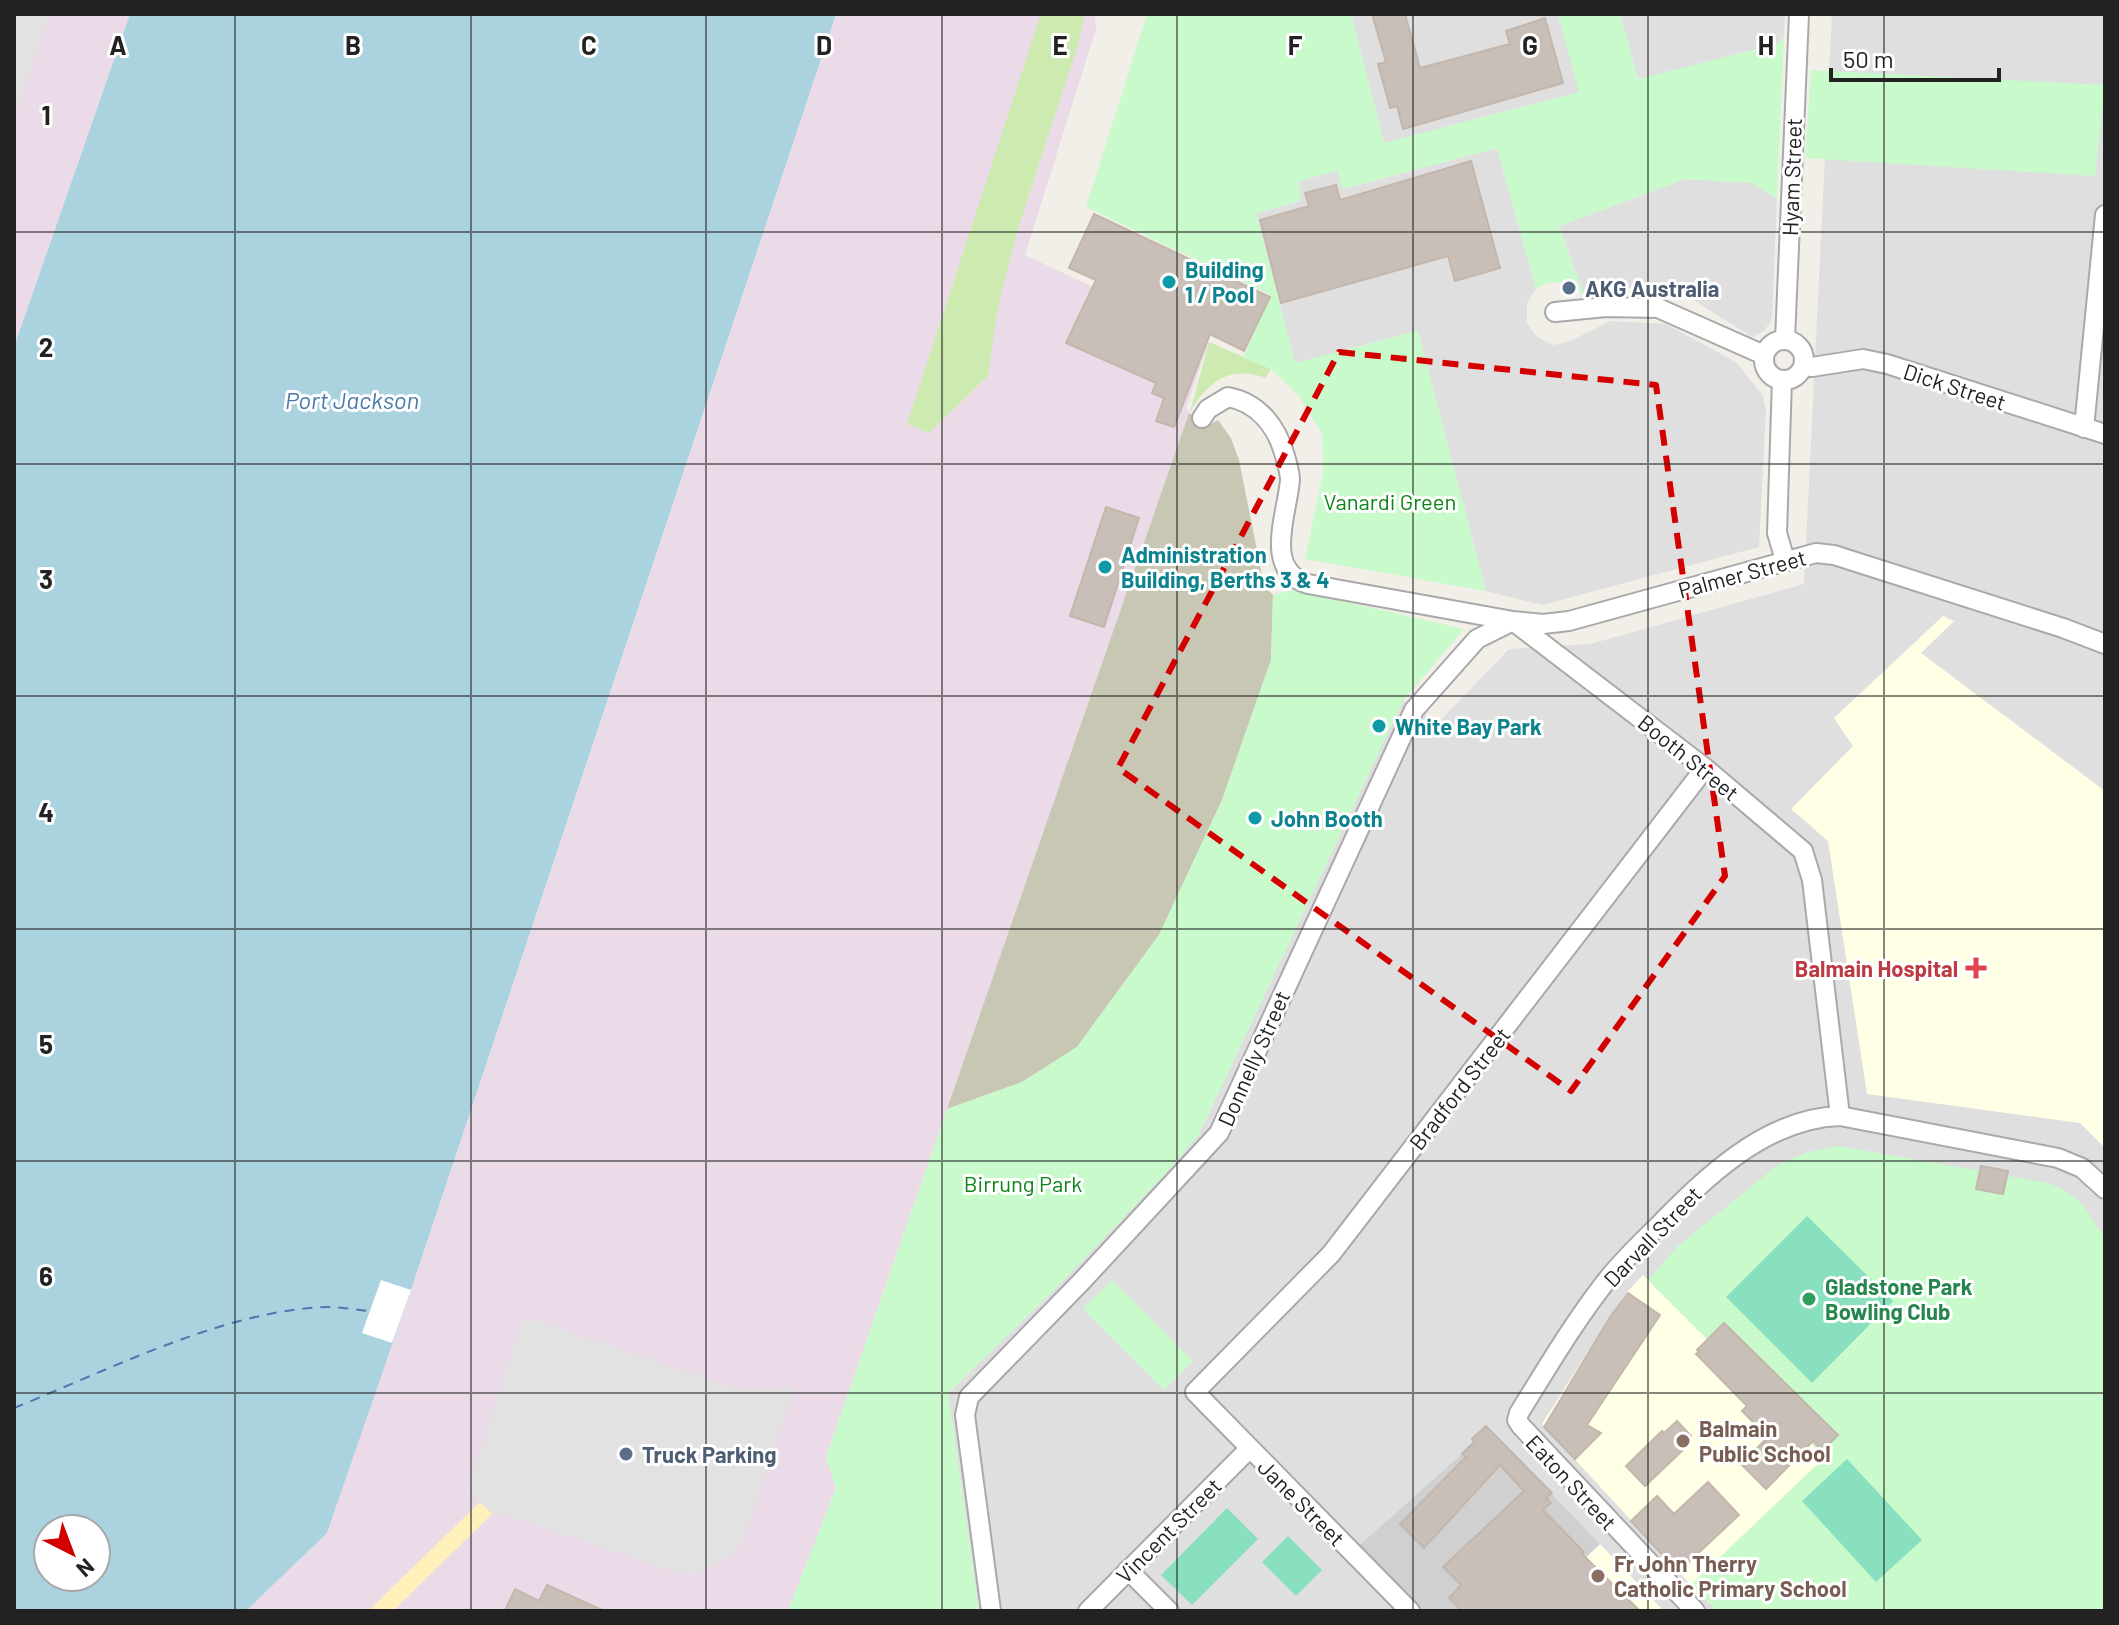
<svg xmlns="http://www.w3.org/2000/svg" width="2119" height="1625" viewBox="0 0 2119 1625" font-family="Barlow,sans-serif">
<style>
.residential{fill:#e0dfdf}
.industrial{fill:#ebdbe8}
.education{fill:#ffffe5}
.religious{fill:#d0d0d0}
.construction{fill:#c7c7b4}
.grass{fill:#cdebb0}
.sand{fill:#fff1ba}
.park{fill:#c8facc}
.pitch{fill:#88e0be}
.parking{fill:#e2e2e2}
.water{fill:#aad3df;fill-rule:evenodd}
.pier{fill:#fff}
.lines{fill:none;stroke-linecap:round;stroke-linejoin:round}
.ferry{stroke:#4a7aab;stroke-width:2;stroke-dasharray:10 8;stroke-linecap:butt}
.building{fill:#c7bfb8;stroke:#c4b6ab;stroke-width:2}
.street-casing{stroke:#a9a9a9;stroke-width:22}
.street{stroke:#fff;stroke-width:18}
.marked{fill:none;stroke:#d40000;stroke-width:6;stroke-dasharray:16 10;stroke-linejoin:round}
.grid{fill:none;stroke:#222;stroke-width:2;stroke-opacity:0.55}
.culture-dot{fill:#0f9aa8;stroke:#fff;stroke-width:3}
.service-dot{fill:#5c6f8a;stroke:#fff;stroke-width:3}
.health-dot{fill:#e0444e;stroke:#fff;stroke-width:3}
.leisure-dot{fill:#2e9e5b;stroke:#fff;stroke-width:3}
.education-dot{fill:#8d6e63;stroke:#fff;stroke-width:3}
.labels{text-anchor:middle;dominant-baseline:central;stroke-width:6;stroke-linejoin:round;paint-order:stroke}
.street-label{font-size:22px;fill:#222;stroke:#fff}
.culture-label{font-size:22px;font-weight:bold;fill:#0d838f;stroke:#fff;text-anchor:start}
.service-label{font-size:22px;font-weight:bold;fill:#4e5e75;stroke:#fff;text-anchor:start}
.park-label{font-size:22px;fill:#0c8416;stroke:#fff}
.health-label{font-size:22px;font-weight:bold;fill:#be3a42;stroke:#fff;text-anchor:end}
.leisure-label{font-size:22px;font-weight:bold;fill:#27864d;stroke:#fff;text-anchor:start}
.education-label{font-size:22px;font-weight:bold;fill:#785e54;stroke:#fff;text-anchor:start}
.water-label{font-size:24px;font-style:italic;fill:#4a7aab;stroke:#fff}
.grid-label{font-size:26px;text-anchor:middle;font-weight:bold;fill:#222;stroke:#fff;stroke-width:6;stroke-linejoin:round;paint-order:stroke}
</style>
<rect width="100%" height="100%" fill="#f2efe9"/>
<path class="residential" d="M 1351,14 L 1558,14 L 1580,92 L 1384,143 Z
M 1620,14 L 1785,14 L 1784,37 L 1777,44 L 1638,79 Z
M 1832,14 L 2105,14 L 2105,1611 L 979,1611 L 948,1393 L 1055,1289 L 1199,1134 L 1403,700 L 1438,723 L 1509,649 L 1590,644 L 1804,584 Z
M 1497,148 L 1536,289 L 1527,303 L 1527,323 L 1537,337 L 1553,345 L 1568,342 L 1611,321 L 1666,324 L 1736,362 L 1763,396 L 1766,410 L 1759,547 L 1542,605 L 1486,591 L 1418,331 L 1295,363 L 1256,213 L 1300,201 L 1299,181 L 1337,171 L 1343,189 Z
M 1685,179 L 1753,183 L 1777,199 L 1772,320 L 1764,331 L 1752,337 L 1673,287 L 1604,289 L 1584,295 L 1559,226 Z"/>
<path class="industrial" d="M 14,14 L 130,14 L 14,347 Z
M 836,14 L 1095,14 L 1096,29 L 1025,255 L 1209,342 L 1186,408 L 1189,413 L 826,1457 L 836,1488 L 788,1611 L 246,1611 L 327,1533 L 411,1290 Z"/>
<path class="education" d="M 1943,616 L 1954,621 L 1921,653 L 2105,791 L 2105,1148 L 2080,1123 L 1867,1094 L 1828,841 L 1791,809 L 1853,746 L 1834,718 Z
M 1643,1275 L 1825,1457 L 1691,1585 L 1542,1424 L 1610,1317 L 1627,1292 Z
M 1600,1544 L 1661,1608 L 1658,1611 L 1529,1611 Z"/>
<path class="religious" d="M 1487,1427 L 1600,1544 L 1529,1611 L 1410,1611 L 1352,1552 L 1462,1454 L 1474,1442 L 1472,1439 Z"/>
<path class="construction" d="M 1189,413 L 1211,424 L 1218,420 L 1231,438 L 1239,460 L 1264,585 L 1273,595 L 1271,660 L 1222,800 L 1159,935 L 1077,1047 L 1022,1082 L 947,1109 Z"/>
<path class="grass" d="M 1041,14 L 1085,15 L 1076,51 L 1017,232 L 998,306 L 988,376 L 929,433 L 907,424 Z
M 1209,342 L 1271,369 L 1266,378 C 1229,365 1208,382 1190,412 Z"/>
<path class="sand" d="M 480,1502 L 492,1514 L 393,1611 L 368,1611 Z"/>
<path class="park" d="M 1147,14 L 1351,14 L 1384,143 L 1579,92 L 1558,14 L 1620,14 L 1638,79 L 1777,44 L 1784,37 L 1777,199 L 1753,183 L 1685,179 L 1559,226 L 1584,295 C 1568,282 1555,277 1536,289 L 1497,148 L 1343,189 L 1337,171 L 1299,181 L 1300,201 L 1256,213 L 1295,363 L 1418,331 L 1486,591 L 1305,559 L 1323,472 L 1322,434 L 1298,395 L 1271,369 L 1243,358 L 1271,295 L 1086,207 Z
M 1811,70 L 2105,85 L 2095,176 L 1805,158 Z
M 1294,590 L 1464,629 L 1403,701 L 1199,1134 L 1168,1171 L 1055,1289 L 948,1393 L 979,1611 L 788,1611 L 836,1488 L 826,1457 L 947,1109 L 1022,1082 L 1077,1047 L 1159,935 L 1222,800 L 1271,660 L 1273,595 Z
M 1839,1146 L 2047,1183 C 2080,1194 2087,1210 2105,1239 L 2105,1611 L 1717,1611 L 1691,1585 L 1825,1457 L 1648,1280 L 1678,1246 L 1779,1164 L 1808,1152 Z
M 1112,1280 L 1193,1361 L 1164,1390 L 1083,1309 Z"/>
<path class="pitch" d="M 1807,1216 L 1893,1301 L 1812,1383 L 1726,1297 Z
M 1847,1459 L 1922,1540 L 1876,1582 L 1802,1501 Z
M 1227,1508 L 1258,1539 L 1192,1605 L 1161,1575 Z
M 1288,1536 L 1322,1570 L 1296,1596 L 1262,1562 Z"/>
<path class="parking" d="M 14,14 L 49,14 L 14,120 Z
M 524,1317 L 738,1389 L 775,1390 L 795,1386 L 744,1539 L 732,1556 L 696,1574 L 674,1572 L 508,1515 L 494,1516 L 468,1489 Z"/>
<path class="water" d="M 130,14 L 836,14 L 411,1290 L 327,1533 L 246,1611 L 14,1611 L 14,347 ZM 48,1529 L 96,1529 L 96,1577 L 48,1577 Z"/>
<path class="pier" d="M 381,1280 L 411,1290 L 392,1343 L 362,1333 Z"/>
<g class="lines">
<path class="ferry" d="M 14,1408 C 109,1370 225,1310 327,1307 C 341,1307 356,1310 370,1311"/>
</g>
<path class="building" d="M 1372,14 L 1405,14 L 1420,68 L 1510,44 L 1506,31 L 1545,18 L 1563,83 L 1403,129 L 1397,106 L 1390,108 L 1378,64 L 1386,62 Z
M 1471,161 L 1500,268 L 1455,281 L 1448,256 L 1281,303 L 1260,220 L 1309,206 L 1305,193 L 1336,185 L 1340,200 Z
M 1094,214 L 1270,297 L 1244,351 L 1210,334 L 1174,427 L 1156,421 L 1164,398 L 1152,393 L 1156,383 L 1066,343 L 1096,280 L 1069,268 Z
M 1106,507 L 1139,518 L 1104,627 L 1070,616 Z
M 1981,1166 L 2008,1171 L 2003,1194 L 1976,1189 Z
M 1628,1293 L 1660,1315 L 1587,1425 L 1601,1433 L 1575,1459 L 1544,1427 L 1610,1317 Z
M 1724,1323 L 1838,1435 L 1822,1451 L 1813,1441 L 1766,1489 L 1741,1464 L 1768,1437 L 1742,1411 L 1747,1406 L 1696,1354 L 1699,1352 L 1697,1350 Z
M 1677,1421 L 1691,1436 L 1680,1447 L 1683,1450 L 1645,1486 L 1626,1466 L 1662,1431 L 1664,1433 Z
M 1486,1426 L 1552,1493 L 1546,1498 L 1551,1503 L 1543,1510 L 1584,1552 L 1582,1554 L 1640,1611 L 1462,1611 L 1449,1598 L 1461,1585 L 1443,1567 L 1524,1491 L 1500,1465 L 1424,1548 L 1400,1524 L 1466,1457 L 1462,1454 L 1474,1442 L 1472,1439 Z
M 1708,1482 L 1739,1515 L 1678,1572 L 1631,1521 L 1657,1496 L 1674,1514 Z
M 547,1585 L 604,1611 L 505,1611 L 515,1589 L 539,1601 Z"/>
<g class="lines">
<defs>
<path id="street" d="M 1555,312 L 1606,307 L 1658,308 L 1764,355
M1764 360a20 20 0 1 1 40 0a20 20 0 1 1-40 0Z
M 1785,340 L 1799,14
M 1803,366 L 1812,367 L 1863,359 L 1887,364 L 2105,434
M 1782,380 L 1777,533 L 1785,560
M 1202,418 L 1208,409 L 1228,397 C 1259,403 1277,427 1285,456 C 1287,464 1290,472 1290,480 C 1287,515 1263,570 1308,584 L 1513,621 L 1543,624 L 1569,621 L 1816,553 L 1834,555 L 2063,628 L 2105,644
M 2084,428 L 2105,215
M 1513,621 L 1705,768 L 1803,851 L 1812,880 L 1840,1116 L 2058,1158 L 2082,1168 L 2105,1189
M 1128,1570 L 1169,1611
M 991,1611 L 965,1415 L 969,1397 L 1082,1281 L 1219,1133 L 1414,710 L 1477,639 L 1513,621
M 1088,1611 L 1249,1449
M 1410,1611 L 1195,1392 L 1331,1254 L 1705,768
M 1695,1611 L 1521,1426 L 1517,1420 L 1519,1413 C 1547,1368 1574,1322 1607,1280 C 1622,1261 1640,1244 1657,1227 C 1706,1177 1766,1118 1840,1116"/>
</defs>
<use href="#street" class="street-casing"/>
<use href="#street" class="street"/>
</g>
<path class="marked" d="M 1339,352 L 1656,385 L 1725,876 L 1571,1091 L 1118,768 Z"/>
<path class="grid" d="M 235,14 L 235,1611M 471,14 L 471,1611M 706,14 L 706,1611M 942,14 L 942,1611M 1177,14 L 1177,1611M 1413,14 L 1413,1611M 1648,14 L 1648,1611M 1884,14 L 1884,1611M 14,232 L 2105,232M 14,464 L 2105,464M 14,696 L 2105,696M 14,929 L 2105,929M 14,1161 L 2105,1161M 14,1393 L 2105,1393"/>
<g class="culture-dot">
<circle cx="1169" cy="282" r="8"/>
<circle cx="1105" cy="567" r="8"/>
<circle cx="1379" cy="726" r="8"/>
<circle cx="1255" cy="818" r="8"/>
</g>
<g class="service-dot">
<circle cx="1569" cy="288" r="8"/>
<circle cx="626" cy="1454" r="8"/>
</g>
<path class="health-dot" d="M1972 956h8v8h8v8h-8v8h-8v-8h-8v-8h8z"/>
<circle class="leisure-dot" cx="1809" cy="1299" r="8"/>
<g class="education-dot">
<circle cx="1683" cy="1441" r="8"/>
<circle cx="1598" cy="1576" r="8"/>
</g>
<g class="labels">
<g class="street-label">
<text transform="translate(1791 177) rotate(-88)">Hyam Street</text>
<text transform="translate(1955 386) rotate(18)">Dick Street</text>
<text transform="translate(1742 573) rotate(-15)">Palmer Street</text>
<text transform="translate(1689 757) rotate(39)">Booth Street</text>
<text transform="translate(1253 1058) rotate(-66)">Donnelly Street</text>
<text transform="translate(1459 1088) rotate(-52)">Bradford Street</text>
<text transform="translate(1652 1236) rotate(-46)">Darvall Street</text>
<text transform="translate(1572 1482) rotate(47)">Eaton Street</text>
<text transform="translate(1302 1502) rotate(45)">Jane Street</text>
<text transform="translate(1168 1530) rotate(-45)">Vincent Street</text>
</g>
<g class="culture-label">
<text x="1185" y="269">Building<tspan x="1185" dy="25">1 / Pool</tspan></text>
<text x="1121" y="554">Administration<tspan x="1121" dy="25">Building, Berths 3 &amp; 4</tspan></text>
<text x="1395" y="726">White Bay Park</text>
<text x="1271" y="818">John Booth</text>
</g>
<g class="service-label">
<text x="1585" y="288">AKG Australia</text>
<text x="642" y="1454">Truck Parking</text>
</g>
<g class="park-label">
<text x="1390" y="501">Vanardi Green</text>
<text x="1023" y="1183">Birrung Park</text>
</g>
<g class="health-label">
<text x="1958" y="968">Balmain Hospital</text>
</g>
<g class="leisure-label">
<text x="1825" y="1286">Gladstone Park<tspan x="1825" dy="25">Bowling Club</tspan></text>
</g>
<g class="education-label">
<text x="1699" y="1428">Balmain<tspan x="1699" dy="25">Public School</tspan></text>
<text x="1614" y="1563">Fr John Therry<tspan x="1614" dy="25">Catholic Primary School</tspan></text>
</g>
<g class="water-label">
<text x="352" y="399">Port Jackson</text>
</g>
</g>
<g class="grid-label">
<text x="118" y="55">A</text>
<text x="353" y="55">B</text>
<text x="589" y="55">C</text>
<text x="824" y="55">D</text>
<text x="1060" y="55">E</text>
<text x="1295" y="55">F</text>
<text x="1530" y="55">G</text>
<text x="1766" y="55">H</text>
<text x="46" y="125">1</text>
<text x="46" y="357">2</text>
<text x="46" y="589">3</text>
<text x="46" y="822">4</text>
<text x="46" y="1054">5</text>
<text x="46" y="1286">6</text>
</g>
<rect width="2119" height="1625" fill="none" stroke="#222222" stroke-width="32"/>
<g transform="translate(72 1553) rotate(138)"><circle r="38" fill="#ffffff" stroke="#a7a7a7" stroke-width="2"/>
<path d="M0-6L14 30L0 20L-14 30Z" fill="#d40000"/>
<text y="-12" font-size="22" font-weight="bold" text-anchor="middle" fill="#222222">N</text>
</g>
<path d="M1831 68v12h168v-12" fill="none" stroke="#222222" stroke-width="4"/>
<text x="1843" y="68" font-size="24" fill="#222222" stroke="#ffffff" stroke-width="6" paint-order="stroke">50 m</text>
</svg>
